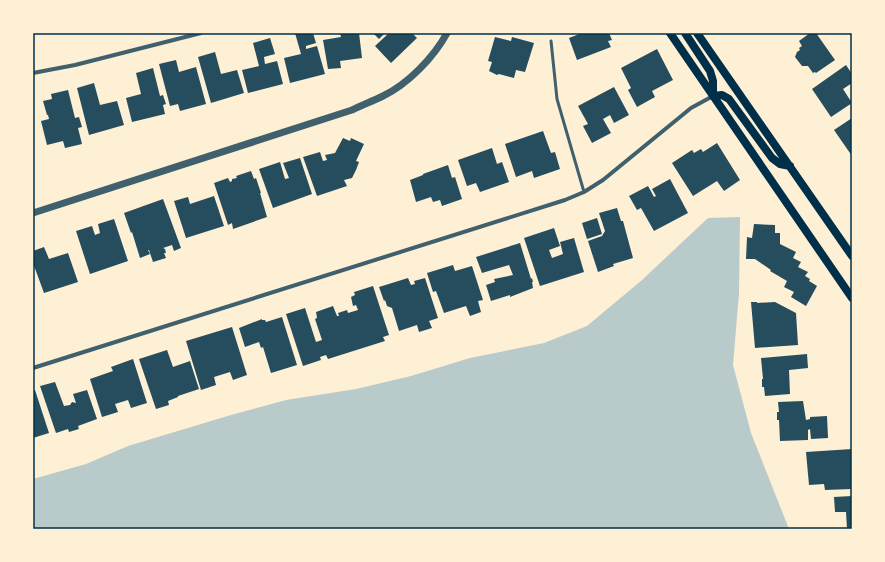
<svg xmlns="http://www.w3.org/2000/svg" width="885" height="562" viewBox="0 0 885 562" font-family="Cabin,sans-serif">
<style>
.green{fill:#b9caca}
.building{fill:#264d5e}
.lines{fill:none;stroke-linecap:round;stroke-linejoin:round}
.service{stroke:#3f606c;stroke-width:3}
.minor{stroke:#3f606c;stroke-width:4}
.tertiary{stroke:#3f606c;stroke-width:7}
.secondary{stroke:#003049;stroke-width:8}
.neatline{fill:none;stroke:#003049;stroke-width:1.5}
</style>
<rect width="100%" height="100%" fill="#fdf0d5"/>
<path class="green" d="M 740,217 L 739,293 L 733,365 L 751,433 L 789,529 L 33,529 L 33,479 L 86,464 L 128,446 L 231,415 L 286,400 L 356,389 L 411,376 L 470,358 L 544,343 L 587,326 L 642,280 L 708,218 Z"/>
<path class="building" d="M 295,33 L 313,33 L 316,43 L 306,46 L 306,49 L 317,46 L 325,74 L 290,83 L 284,58 L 301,54 Z
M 340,33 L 359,33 L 362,58 L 340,61 L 341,68 L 328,69 L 323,40 L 341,37 Z
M 373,33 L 385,33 L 379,39 Z
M 389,33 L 412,33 L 417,38 L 391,63 L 375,46 Z
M 582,33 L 609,33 L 612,40 L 608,41 L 611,47 L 577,60 L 569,38 Z
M 810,33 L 816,33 L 835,60 L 816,73 L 815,72 L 813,73 L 808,66 L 802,66 L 795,57 L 797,52 L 800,50 L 799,48 L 802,46 L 799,41 Z
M 495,37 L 511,41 L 512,37 L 534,43 L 525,72 L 516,70 L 514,78 L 499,74 L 497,75 L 489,71 L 492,62 L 488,61 Z
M 270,38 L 275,54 L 264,57 L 265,64 L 277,61 L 283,84 L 248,93 L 242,70 L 259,66 L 253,43 Z
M 657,49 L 673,80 L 652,91 L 655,97 L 637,107 L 628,90 L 631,88 L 621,68 Z
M 215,52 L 221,74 L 237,70 L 244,93 L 211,103 L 198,57 Z
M 176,60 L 179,72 L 196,67 L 206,104 L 180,111 L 178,104 L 170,106 L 159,64 Z
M 846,65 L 852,74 L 852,83 L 843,89 L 852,103 L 831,117 L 812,89 Z
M 153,68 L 160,96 L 163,95 L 166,104 L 163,105 L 165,114 L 132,122 L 126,98 L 141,94 L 136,73 Z
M 94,83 L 100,105 L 117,101 L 124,125 L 89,135 L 77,88 Z
M 614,87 L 629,115 L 614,123 L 610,115 L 603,119 L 611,133 L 592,143 L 583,126 L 588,124 L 578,106 Z
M 68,90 L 75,118 L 79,117 L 82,127 L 78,128 L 82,144 L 65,148 L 63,141 L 47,145 L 41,121 L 49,119 L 48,115 L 47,115 L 43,101 L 52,99 L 51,94 Z
M 852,118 L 852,156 L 834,130 Z
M 543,131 L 551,153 L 555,152 L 560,169 L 534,178 L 532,171 L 516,177 L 505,144 Z
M 343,138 L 350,141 L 351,138 L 364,144 L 356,161 L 359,162 L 356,170 L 352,178 L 344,180 L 347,186 L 317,196 L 303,157 L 320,152 L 323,161 L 327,160 L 325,155 L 335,153 Z
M 717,143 L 740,180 L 724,191 L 717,181 L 693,196 L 672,163 L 692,150 L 694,153 L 701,149 L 703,152 Z
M 492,148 L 497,164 L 502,162 L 509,182 L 480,192 L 476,183 L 467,186 L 458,160 Z
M 300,158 L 312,194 L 273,208 L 259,169 L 280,162 L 285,179 L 289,178 L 283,163 Z
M 448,165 L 452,178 L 455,177 L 462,199 L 442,206 L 440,200 L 433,202 L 431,197 L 416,202 L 410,180 L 423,175 L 423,174 Z
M 251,171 L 254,179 L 256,178 L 261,193 L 260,193 L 267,217 L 233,229 L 232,223 L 228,225 L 214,183 L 228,178 L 230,182 L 232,181 L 232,179 L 237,178 L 236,176 Z
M 670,179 L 688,213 L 654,231 L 641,208 L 637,210 L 629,196 L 648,186 L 654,197 L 656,196 L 652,189 Z
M 214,196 L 224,226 L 186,238 L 174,201 L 188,197 L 190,204 Z
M 163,199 L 181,248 L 174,251 L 172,245 L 163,248 L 165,249 L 166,253 L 164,253 L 166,258 L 153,262 L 149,250 L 148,250 L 150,254 L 140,258 L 132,232 L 131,233 L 124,213 Z
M 617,208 L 621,221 L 623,221 L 633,258 L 613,264 L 614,266 L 598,272 L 588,241 L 602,236 L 605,231 L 599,213 Z
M 597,218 L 602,234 L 587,239 L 582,223 Z
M 114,219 L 128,261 L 90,274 L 76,231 L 92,226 L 95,235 L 100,233 L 98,224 Z
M 754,224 L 775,225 L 775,233 L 780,233 L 780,244 L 796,252 L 793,258 L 801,262 L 798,267 L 808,272 L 805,276 L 810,279 L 809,281 L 817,286 L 806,306 L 791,297 L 794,292 L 784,287 L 787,281 L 770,271 L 771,270 L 755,259 L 746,259 L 747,237 L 752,238 Z
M 554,228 L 560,246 L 549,250 L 552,258 L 563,254 L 560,242 L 574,238 L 584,272 L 540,286 L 524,238 Z
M 520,243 L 531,279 L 532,278 L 533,282 L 532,282 L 533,288 L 510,297 L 510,295 L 491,301 L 486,285 L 495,282 L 494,279 L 513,275 L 509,265 L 482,273 L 476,257 Z
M 44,247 L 49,259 L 68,253 L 78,282 L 44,293 L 33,263 L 33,251 Z
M 453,265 L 455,271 L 472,266 L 483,300 L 478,301 L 481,312 L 470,316 L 466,306 L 444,313 L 436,291 L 433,292 L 427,273 Z
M 408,278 L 411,285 L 415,284 L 414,281 L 425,278 L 438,318 L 429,321 L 432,328 L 419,332 L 417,325 L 399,331 L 392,308 L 387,306 L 385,300 L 384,301 L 379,287 Z
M 373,286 L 389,335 L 383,337 L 385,341 L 328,359 L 326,355 L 320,357 L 321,360 L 303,366 L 286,314 L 305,308 L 316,342 L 322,340 L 315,319 L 317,318 L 316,312 L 333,306 L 337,316 L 339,316 L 338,313 L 347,310 L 348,313 L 358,310 L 356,305 L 353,306 L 351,297 L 355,295 L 354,292 Z
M 751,302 L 757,302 L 757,303 L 775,302 L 796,313 L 798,345 L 755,348 Z
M 282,317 L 297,365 L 271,373 L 263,347 L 261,348 L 259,342 L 245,347 L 239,328 L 262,319 L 262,320 L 265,320 L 266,322 Z
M 232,327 L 247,375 L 233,380 L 230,372 L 214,377 L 216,385 L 201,390 L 186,341 Z
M 167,350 L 173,367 L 190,361 L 199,389 L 178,396 L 178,397 L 168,401 L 169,405 L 156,409 L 139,359 Z
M 807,354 L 808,368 L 789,370 L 790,394 L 765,396 L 764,387 L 762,387 L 762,379 L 763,379 L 761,358 Z
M 133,359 L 147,403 L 131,408 L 128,400 L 115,404 L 118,412 L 102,417 L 90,379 L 113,371 L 111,367 Z
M 55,382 L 64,406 L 70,405 L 72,402 L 76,403 L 73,394 L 87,390 L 97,419 L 78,426 L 79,429 L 69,432 L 68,429 L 56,433 L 40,386 Z
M 35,390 L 49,433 L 33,438 L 33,391 Z
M 803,401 L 806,420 L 810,419 L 810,417 L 827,416 L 828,438 L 811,439 L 810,429 L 808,430 L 808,440 L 780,441 L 779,420 L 777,420 L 777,412 L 779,412 L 778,402 Z
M 852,449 L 852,489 L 825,490 L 824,484 L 809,485 L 806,452 Z
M 852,496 L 852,529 L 847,529 L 846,512 L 835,512 L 834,497 Z"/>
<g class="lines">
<path class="service" d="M 551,41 L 557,99 L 584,192"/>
<path class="minor" d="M 33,73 L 75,65 L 201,33
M 33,368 L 565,200 L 584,192 L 603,180 L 691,108 L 713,96"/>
<path class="tertiary" d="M 33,213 L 352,110 C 362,105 373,101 383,96 C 408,84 434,57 447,33"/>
<path class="secondary" d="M 670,33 L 852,298
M 685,33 L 710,71 L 713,81 L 713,96
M 697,33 L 852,256
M 713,96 L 722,95 L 729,99 L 772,158 L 780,164 L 790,166"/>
</g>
<rect width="885" height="562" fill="none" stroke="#fdf0d5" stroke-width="68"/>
<rect x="34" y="34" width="817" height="494" class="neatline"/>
</svg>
